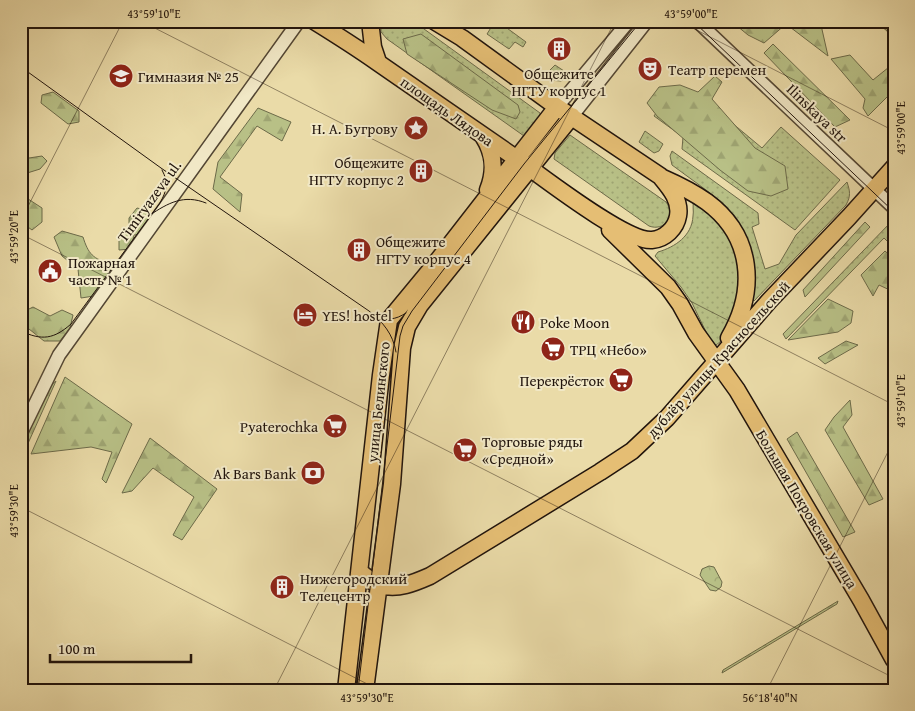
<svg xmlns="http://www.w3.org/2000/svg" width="915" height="711" viewBox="0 0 915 711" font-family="'Gentium Book Plus',serif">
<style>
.grass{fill:url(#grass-dots);stroke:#6c6a49}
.forest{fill:url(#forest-firs);stroke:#6c6a49}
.park{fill:url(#park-crowns);stroke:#6c6a49}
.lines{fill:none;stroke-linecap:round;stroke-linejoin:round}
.minor-casing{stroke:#534633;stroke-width:15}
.major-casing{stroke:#21140c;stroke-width:19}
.minor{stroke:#f1e8c6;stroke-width:12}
.major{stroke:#e5be74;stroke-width:16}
.tram{stroke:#21140c;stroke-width:1}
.ticks{fill:none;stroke:#21140c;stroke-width:1;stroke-opacity:0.45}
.labels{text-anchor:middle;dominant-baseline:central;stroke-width:4;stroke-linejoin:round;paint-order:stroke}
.poi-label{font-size:15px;fill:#21140c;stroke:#f1e8c6;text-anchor:start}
.street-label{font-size:15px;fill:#21140c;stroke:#f1e8c6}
.neatline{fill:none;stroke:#21140c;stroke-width:2}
.ticks-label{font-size:12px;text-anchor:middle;fill:#21140c}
</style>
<defs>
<pattern id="grass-dots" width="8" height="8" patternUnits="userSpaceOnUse" patternTransform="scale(1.25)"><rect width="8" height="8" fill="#b8c086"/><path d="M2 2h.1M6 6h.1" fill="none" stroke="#9ea472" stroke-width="1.8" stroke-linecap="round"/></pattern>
<pattern id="forest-firs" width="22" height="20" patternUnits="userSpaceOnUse" patternTransform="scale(1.25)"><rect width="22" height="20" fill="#b8c086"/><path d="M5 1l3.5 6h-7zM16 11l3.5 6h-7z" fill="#9ea472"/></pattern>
<pattern id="park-crowns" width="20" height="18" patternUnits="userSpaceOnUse" patternTransform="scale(1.25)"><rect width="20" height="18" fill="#b8c086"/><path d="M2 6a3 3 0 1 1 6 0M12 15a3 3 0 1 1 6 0" fill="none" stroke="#9ea472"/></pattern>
</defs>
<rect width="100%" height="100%" fill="#eadba8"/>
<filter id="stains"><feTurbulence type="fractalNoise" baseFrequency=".004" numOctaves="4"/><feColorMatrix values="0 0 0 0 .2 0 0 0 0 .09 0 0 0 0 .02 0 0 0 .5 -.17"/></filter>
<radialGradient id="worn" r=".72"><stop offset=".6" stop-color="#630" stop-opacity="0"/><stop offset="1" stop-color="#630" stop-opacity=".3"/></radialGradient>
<path class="grass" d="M 381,21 L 413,21 L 540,113 L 541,117 L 527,135 L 524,136 L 387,39 L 381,32 Z
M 500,23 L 526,42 L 523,47 L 515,42 L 509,49 L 487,34 L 492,26 L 497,26 Z
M 555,65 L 570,75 L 561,81 L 549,80 L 545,75 Z
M 673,87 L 707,102 L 762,148 L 781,127 L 840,180 L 795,230 L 682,149 L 683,137 L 654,116 Z
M 645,131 L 663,144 L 659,151 L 654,153 L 639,142 Z
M 570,135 L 666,202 C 676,215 665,232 649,226 L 554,159 L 555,153 Z
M 672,151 L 758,213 L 759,224 L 752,227 L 765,269 L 779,264 L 796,235 L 847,182 C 850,191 851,196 846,205 L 754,301 L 752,299 C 758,263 747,224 719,200 C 704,188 688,177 672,165 L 670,156 Z
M 694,200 L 709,210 L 732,238 L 743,276 L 728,329 L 720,342 L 716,345 L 713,345 L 711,342 L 692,303 L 681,287 L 655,256 L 658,252 C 675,247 692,236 693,216 C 694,211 692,205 694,200 Z
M 890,223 L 894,226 L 894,240 L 890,244 L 884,238 L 786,339 L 783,334 Z"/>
<path class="forest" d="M 731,21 L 824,21 L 821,25 L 828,56 L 786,24 L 764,43 L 748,35 Z
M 875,21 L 894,21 L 894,42 L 887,31 Z
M 421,34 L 518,105 L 520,112 L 516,119 L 492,110 L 407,54 L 403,39 Z
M 773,44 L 850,120 L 835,127 L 764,53 Z
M 850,55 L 873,80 L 894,63 L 894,90 L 868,116 L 863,108 L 865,99 L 831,59 Z
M 715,76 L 722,82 L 712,99 L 755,148 L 785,166 L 788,189 L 771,196 L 748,191 L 720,170 L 657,116 L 647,103 L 659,87 L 680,85 L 698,92 Z
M 53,92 L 79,111 L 79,122 L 68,124 L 41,103 L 42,95 Z
M 258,108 L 291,122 L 282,141 L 257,126 L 220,177 L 242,194 L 240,212 L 213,189 L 218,162 Z
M 21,147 L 29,158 L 42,156 L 47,161 L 40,169 L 24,174 L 21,171 Z
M 22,195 L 42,208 L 42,222 L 32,230 L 21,222 Z
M 137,208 L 149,211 L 151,220 L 143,234 L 134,235 L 131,249 L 119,250 L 119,233 L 129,228 L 129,218 Z
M 865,222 L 870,227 L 805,297 L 803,290 Z
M 62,231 L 83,237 C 88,253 93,260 111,263 L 113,273 L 94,296 L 81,298 L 78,269 L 62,256 L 54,237 Z
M 885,251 L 894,259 L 894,292 L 879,285 L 873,296 L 861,275 Z
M 828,299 L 853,311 L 851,323 L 838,332 L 788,340 Z
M 33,307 L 50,316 L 62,310 L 73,315 L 70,328 L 60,341 L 44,341 L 24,325 L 21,313 Z
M 846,341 L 858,345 L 825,364 L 818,358 Z
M 65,377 L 132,424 L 106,483 L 102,479 L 112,452 L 91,447 L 31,454 Z
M 56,381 L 21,459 L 21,410 Z
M 850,400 L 852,415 L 843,427 L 883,499 L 869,505 L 825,430 L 834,417 Z
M 797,432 L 855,532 L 843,537 L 787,439 Z
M 150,438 L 217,489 L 182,540 L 173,535 L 194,497 L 153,468 L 132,491 L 122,493 Z
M 838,601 L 837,604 L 722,673 L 723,670 Z"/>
<path class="park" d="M 709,566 L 714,567 L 722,582 L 721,587 L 716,591 L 710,590 L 700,575 L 702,569 Z"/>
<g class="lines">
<defs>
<path id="minor" d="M 697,21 L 894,208
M 557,107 L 629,21
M 572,116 L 647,21
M 21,433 L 59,355 L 299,21"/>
<path id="major" d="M 314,21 C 335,34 357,48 377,62 C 425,95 472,128 520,161 C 544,178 626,242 652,240 C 665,239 676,228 678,216 C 681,200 669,187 660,176 L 557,107 L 462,38 L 434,21
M 370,21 L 373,47 L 378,62
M 483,136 C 494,153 496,170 488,190
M 663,178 C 679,185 693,192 707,202 C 753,236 757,290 729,338
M 610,230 L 668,287 L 680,304 L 696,333 L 737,390 L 861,600 L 894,660
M 360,572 C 366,577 373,583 380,585 C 398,590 414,583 430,576 L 600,472 L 632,451 L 667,418 L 769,301 L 849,217 L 894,167
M 346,690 L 381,375 L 389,320 L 432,268 L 557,107
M 365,690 L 392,484 L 402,348 L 407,327 L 420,305 L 572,116"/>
</defs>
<use href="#minor" class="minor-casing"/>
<use href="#major" class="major-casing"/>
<use href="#minor" class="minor"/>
<use href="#major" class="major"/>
<path class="tram" d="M 693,21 L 894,212
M 21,67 L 161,168 L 369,311 C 383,322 393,334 396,352
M 150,215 C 168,203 184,194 206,203
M 376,315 C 387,321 395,320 406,313
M 21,331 C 42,341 54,339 71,324 L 160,203 C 167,190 169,183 162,170
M 358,690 L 400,336 L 403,326 L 412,311 L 524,164 L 641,21"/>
</g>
<path class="ticks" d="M 141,21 L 894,405M 679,21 L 894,131M 21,220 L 123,21M 21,234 L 894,678M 21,507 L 379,690M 274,690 L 615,21M 767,690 L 894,440"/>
<defs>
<symbol id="building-disc" viewBox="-11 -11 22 22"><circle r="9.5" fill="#8f2418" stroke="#f1e8c6"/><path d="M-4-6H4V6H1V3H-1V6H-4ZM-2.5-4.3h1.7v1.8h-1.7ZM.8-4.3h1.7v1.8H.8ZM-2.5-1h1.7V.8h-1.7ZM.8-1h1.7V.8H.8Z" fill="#fff"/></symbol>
<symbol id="theatre-disc" viewBox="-11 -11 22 22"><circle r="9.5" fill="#8f2418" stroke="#f1e8c6"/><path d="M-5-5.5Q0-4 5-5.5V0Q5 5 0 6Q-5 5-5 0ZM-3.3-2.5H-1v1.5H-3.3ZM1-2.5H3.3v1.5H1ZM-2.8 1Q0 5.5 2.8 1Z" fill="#fff"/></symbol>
<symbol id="school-disc" viewBox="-11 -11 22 22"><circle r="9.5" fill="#8f2418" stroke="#f1e8c6"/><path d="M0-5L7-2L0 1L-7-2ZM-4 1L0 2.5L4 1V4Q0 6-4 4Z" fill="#fff"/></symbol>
<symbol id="sight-disc" viewBox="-11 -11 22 22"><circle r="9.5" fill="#8f2418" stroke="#f1e8c6"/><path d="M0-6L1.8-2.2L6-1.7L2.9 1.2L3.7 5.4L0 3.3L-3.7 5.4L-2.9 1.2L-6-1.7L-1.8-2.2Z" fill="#fff"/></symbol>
<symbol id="civic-disc" viewBox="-11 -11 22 22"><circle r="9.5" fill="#8f2418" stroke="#f1e8c6"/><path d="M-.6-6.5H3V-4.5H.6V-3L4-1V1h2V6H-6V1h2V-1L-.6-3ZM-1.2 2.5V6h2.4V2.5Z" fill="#fff"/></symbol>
<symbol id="hotel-disc" viewBox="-11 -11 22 22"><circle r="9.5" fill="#8f2418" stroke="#f1e8c6"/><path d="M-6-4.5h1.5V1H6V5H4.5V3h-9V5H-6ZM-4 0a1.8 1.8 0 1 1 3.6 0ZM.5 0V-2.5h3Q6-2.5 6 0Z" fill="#fff"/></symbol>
<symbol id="restaurant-disc" viewBox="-11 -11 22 22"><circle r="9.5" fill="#8f2418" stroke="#f1e8c6"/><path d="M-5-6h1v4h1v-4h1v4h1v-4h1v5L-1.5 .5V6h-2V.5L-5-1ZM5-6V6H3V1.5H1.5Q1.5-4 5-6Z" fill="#fff"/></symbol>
<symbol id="supermarket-disc" viewBox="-11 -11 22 22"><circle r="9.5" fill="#8f2418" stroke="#f1e8c6"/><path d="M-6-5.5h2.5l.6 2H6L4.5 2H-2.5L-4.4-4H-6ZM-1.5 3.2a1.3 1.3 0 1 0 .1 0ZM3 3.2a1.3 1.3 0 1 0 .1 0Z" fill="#fff"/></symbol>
<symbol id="bank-disc" viewBox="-11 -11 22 22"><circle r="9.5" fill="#8f2418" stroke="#f1e8c6"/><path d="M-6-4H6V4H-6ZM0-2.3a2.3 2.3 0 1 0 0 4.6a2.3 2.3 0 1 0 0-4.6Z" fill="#fff"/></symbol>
</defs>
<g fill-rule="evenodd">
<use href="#building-disc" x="545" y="35" width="28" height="28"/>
<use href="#theatre-disc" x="636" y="55" width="28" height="28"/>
<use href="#school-disc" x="107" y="62" width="28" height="28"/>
<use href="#sight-disc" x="402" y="114" width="28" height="28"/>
<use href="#building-disc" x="407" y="157" width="28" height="28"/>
<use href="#building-disc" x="345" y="236" width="28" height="28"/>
<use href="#civic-disc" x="36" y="257" width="28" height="28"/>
<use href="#hotel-disc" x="291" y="301" width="28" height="28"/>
<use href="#restaurant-disc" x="509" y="308" width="28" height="28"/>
<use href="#supermarket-disc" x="539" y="335" width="28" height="28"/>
<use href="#supermarket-disc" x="607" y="366" width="28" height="28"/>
<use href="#supermarket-disc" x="321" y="412" width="28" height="28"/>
<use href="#supermarket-disc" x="451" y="436" width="28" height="28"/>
<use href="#bank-disc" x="299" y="459" width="28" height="28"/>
<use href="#building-disc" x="268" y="573" width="28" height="28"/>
</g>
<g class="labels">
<g class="poi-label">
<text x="668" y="69">Театр перемен</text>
<text x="559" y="73" text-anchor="middle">Общежите<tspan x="559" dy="17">НГТУ корпус 1</tspan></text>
<text x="138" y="76">Гимназия № 25</text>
<text x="398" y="128" text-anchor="end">Н. А. Бугрову</text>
<text x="404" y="162" text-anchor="end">Общежите<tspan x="404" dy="17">НГТУ корпус 2</tspan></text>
<text x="376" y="241">Общежите<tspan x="376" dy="17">НГТУ корпус 4</tspan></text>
<text x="68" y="262">Пожарная<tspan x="68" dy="17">часть № 1</tspan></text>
<text x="322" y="315">YES! hostel</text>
<text x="540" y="322">Poke Moon</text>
<text x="570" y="349">ТРЦ «Небо»</text>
<text x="604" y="380" text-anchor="end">Перекрёсток</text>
<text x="318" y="426" text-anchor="end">Pyaterochka</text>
<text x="482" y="441">Торговые ряды<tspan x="482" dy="17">«Средной»</tspan></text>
<text x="296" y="473" text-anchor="end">Ak Bars Bank</text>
<text x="300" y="578">Нижегородский<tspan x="300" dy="17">Телецентр</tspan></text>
</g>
<g class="street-label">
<text transform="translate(447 111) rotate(35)">площадь Лядова</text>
<text transform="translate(817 113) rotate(44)">Ilinskaya str</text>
<text transform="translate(149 201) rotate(-54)">Timiryazeva ul.</text>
<text transform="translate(718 359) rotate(-48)">дублёр улицы Красносельской</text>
<text transform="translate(378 402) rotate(-84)">улица Белинского</text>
<text transform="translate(807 509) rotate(59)">Большая Покровская улица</text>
</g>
</g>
<rect width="915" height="711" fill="none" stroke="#eadba8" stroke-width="55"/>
<path d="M50 654v8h141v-8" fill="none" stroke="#21140c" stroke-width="2.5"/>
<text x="58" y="654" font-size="15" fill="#21140c" stroke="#f1e8c6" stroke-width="4" paint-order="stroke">100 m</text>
<rect x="28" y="28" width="860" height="656" class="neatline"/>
<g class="ticks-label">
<text x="154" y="18">43°59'10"E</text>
<text x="691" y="18">43°59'00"E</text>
<text transform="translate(901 128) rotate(-90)" y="4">43°59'00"E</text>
<text transform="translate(14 237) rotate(-90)" y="4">43°59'20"E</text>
<text transform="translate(901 401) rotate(-90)" y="4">43°59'10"E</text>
<text transform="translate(14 511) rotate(-90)" y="4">43°59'30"E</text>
<text x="367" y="702">43°59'30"E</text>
<text x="770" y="702">56°18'40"N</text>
</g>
<rect width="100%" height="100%" filter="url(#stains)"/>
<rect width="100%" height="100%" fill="url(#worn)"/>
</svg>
